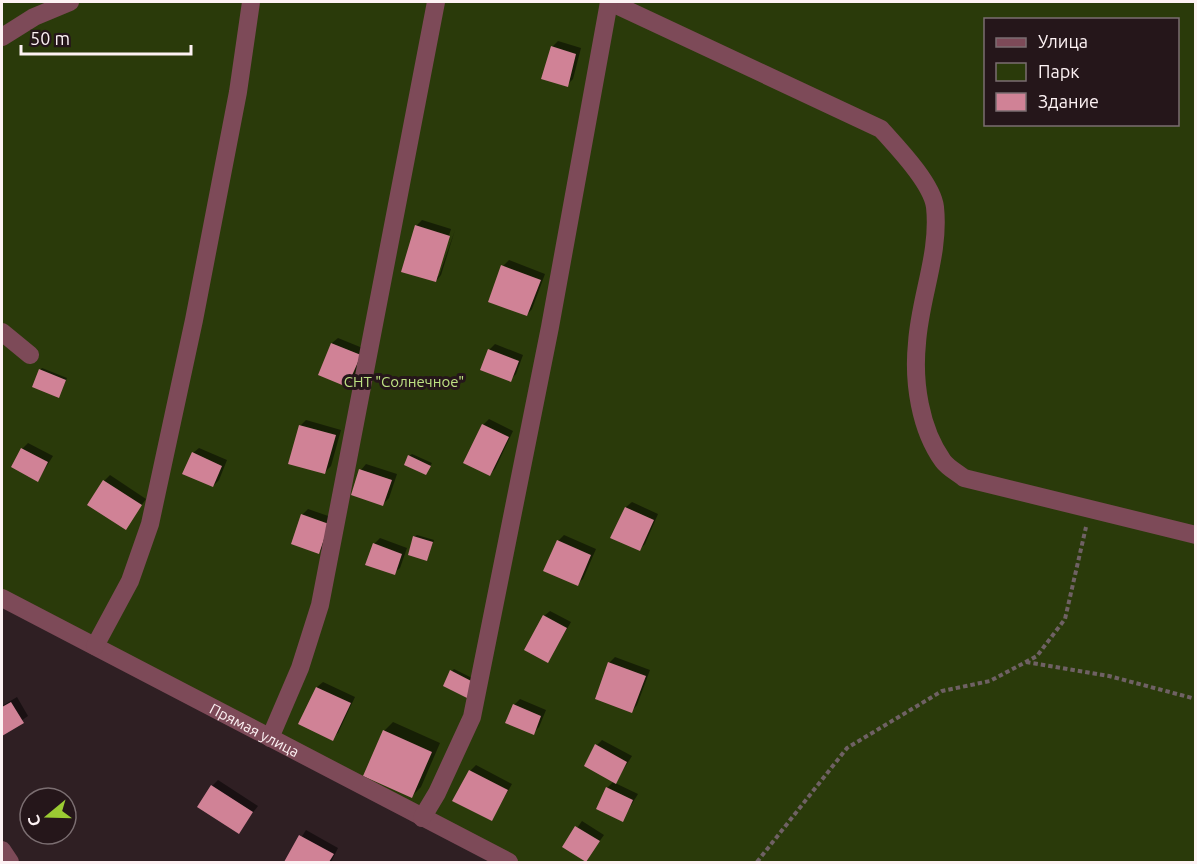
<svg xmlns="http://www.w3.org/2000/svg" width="1197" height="864" viewBox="0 0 1197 864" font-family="Ubuntu,sans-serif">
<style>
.green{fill:#2a3a0a;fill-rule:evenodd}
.shadow{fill:#0007}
.building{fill:#d08296}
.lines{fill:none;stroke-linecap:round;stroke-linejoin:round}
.path{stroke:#6f6164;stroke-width:4;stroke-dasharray:4.5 3;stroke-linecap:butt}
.street{stroke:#7d4a58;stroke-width:18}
.labels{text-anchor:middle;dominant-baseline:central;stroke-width:6;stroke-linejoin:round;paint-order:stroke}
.park-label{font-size:15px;fill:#bde182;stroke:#25161a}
.street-label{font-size:15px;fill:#fdf2f4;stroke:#25161a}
</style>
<rect width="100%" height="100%" fill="#2f1f23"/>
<path class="green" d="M 2,2 L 1195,2 L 1195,862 L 509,862 L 2,598 ZM 986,20 L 1178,20 L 1178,124 L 986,124 Z"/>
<path class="shadow" d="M 558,41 L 581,48 L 573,79 L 567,85 L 552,47 Z
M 422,220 L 451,229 L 436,276 L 439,276 L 455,230 L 441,275 L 436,281 L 416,226 Z
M 509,260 L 545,274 L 532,309 L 527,315 L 503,266 Z
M 338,338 L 365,349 L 353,379 L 347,385 L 320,374 L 332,343 Z
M 495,344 L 523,355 L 516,374 L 510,380 L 489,350 Z
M 42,368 L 67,378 L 59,396 L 40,370 Z
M 489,419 L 513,431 L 495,469 L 489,475 L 483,425 Z
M 306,420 L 341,430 L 331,466 L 325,472 L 300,426 Z
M 28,443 L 53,456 L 38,480 L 22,449 Z
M 199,448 L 227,460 L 219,480 L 213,486 L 193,453 Z
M 412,454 L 432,463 L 426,473 L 409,456 Z
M 366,464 L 397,474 L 389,498 L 383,504 L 361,470 Z
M 110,475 L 146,499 L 125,528 L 104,481 Z
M 632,502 L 658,514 L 645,544 L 639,550 L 612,538 L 626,507 Z
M 308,509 L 334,518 L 324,547 L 318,553 L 302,515 Z
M 417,535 L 434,540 L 427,560 L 414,537 Z
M 564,535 L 596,549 L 583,579 L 577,584 L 558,541 Z
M 380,538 L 407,548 L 400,568 L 394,573 L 374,544 Z
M 550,611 L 571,622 L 548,661 L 544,616 Z
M 615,657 L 650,670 L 637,705 L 632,711 L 609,663 Z
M 454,669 L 478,681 L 469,697 L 452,671 Z
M 323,682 L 355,697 L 338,733 L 332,739 L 300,724 L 317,687 Z
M 17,697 L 28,716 L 2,734 L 2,706 Z
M 520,699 L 546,710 L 539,727 L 533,733 L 514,705 Z
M 393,722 L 440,743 L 421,787 L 412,796 L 384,731 Z
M 602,740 L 632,756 L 615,783 L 638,794 L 622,820 L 607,788 L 614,781 L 597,745 Z
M 476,765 L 512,784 L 492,819 L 470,771 Z
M 218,780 L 258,806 L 238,832 L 212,786 Z
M 582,821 L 604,835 L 586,860 L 564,847 Z
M 306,830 L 338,848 L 331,862 L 286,862 Z"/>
<path class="building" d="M 551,46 L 576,54 L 568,87 L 541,79 Z
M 415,225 L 450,236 L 436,282 L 401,272 Z
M 501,265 L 541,280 L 527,316 L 488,302 Z
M 331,343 L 361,355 L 347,387 L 318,375 Z
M 488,349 L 519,361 L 511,382 L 480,370 Z
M 39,369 L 66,380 L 59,398 L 32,387 Z
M 482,424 L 509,437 L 490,476 L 463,463 Z
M 299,425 L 336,435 L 325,474 L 288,464 Z
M 21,448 L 48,462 L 38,482 L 11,467 Z
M 192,452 L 222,466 L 213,487 L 182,474 Z
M 408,455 L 431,466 L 426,475 L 404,465 Z
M 359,469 L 392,480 L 383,506 L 351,495 Z
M 103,480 L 142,505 L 126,530 L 87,505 Z
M 625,507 L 654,520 L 640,551 L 610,538 Z
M 301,514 L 329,524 L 319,554 L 291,544 Z
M 413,536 L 433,542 L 427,561 L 408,555 Z
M 557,540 L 591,555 L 578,586 L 543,571 Z
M 373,543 L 402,554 L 395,575 L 365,565 Z
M 543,615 L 567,628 L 548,663 L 524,650 Z
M 608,662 L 646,676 L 632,713 L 595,699 Z
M 450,670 L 477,684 L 469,699 L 443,686 Z
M 316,687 L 351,703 L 333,741 L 298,724 Z
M 11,702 L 24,723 L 2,736 L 2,707 Z
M 513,704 L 541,716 L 534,735 L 505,723 Z
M 383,730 L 432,752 L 412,798 L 363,776 Z
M 595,744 L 627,762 L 616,784 L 584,766 Z
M 469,770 L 508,790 L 492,821 L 452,801 Z
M 211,785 L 253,812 L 239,834 L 197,807 Z
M 606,787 L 633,800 L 623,822 L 596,809 Z
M 575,826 L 600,841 L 586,862 L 562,847 Z
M 299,835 L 334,854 L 329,862 L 284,862 Z"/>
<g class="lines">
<path class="path" d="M 1026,662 L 1109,676 L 1196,699
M 757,862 L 847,748 L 942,691 L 990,681 L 1037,656 L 1065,619 L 1086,527"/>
<g class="street">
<path d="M 610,2 L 881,129 C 897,147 932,183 935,207 C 940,254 920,297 917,343 C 913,382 920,429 943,461 C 948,468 958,473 964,478 L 1196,535"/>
<path d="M 2,37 L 34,17 L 70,2"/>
<path d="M 2,332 L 30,355"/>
<path id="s1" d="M 2,598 L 509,862"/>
<path d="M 95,646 L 130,581 L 150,524 L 194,320 L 238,92 L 251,2"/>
<path d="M 270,738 L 300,668 L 320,605 L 436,2"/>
<path d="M 422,818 L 437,793 L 472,717 L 550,327 L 609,2"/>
<path d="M 2,850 L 10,862"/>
</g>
</g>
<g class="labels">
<g class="park-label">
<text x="404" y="381">СНТ "Солнечное"</text>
</g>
<g class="street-label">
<text stroke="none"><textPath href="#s1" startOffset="285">Прямая улица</textPath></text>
</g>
</g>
<rect width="1197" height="864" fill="none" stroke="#fdf2f4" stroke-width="6"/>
<rect x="984" y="18" width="195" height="108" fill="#25161a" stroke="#7b6e71" stroke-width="1.5"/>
<rect x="996" y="38" width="30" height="9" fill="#7d4a58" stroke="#7b6e71" stroke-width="1.5"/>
<text x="1038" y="48" font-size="18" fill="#fdf2f4">Улица</text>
<rect x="996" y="63" width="30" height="18" fill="#2a3a0a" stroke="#7b6e71" stroke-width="1.5"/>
<text x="1038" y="78" font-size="18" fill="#fdf2f4">Парк</text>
<rect x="996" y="93" width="30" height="18" fill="#d08296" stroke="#7b6e71" stroke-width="1.5"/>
<text x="1038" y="108" font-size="18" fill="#fdf2f4">Здание</text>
<g transform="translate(48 816) rotate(251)"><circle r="28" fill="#25161a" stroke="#7b6e71" stroke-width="1.5"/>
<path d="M0-4.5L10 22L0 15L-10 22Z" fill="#9bcb33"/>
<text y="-9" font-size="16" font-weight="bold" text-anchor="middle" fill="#fdf2f4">С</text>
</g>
<path d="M21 45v9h170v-9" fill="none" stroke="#fdf2f4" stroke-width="3"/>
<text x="30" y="45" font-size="18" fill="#fdf2f4" stroke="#25161a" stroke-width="4.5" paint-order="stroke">50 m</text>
</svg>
